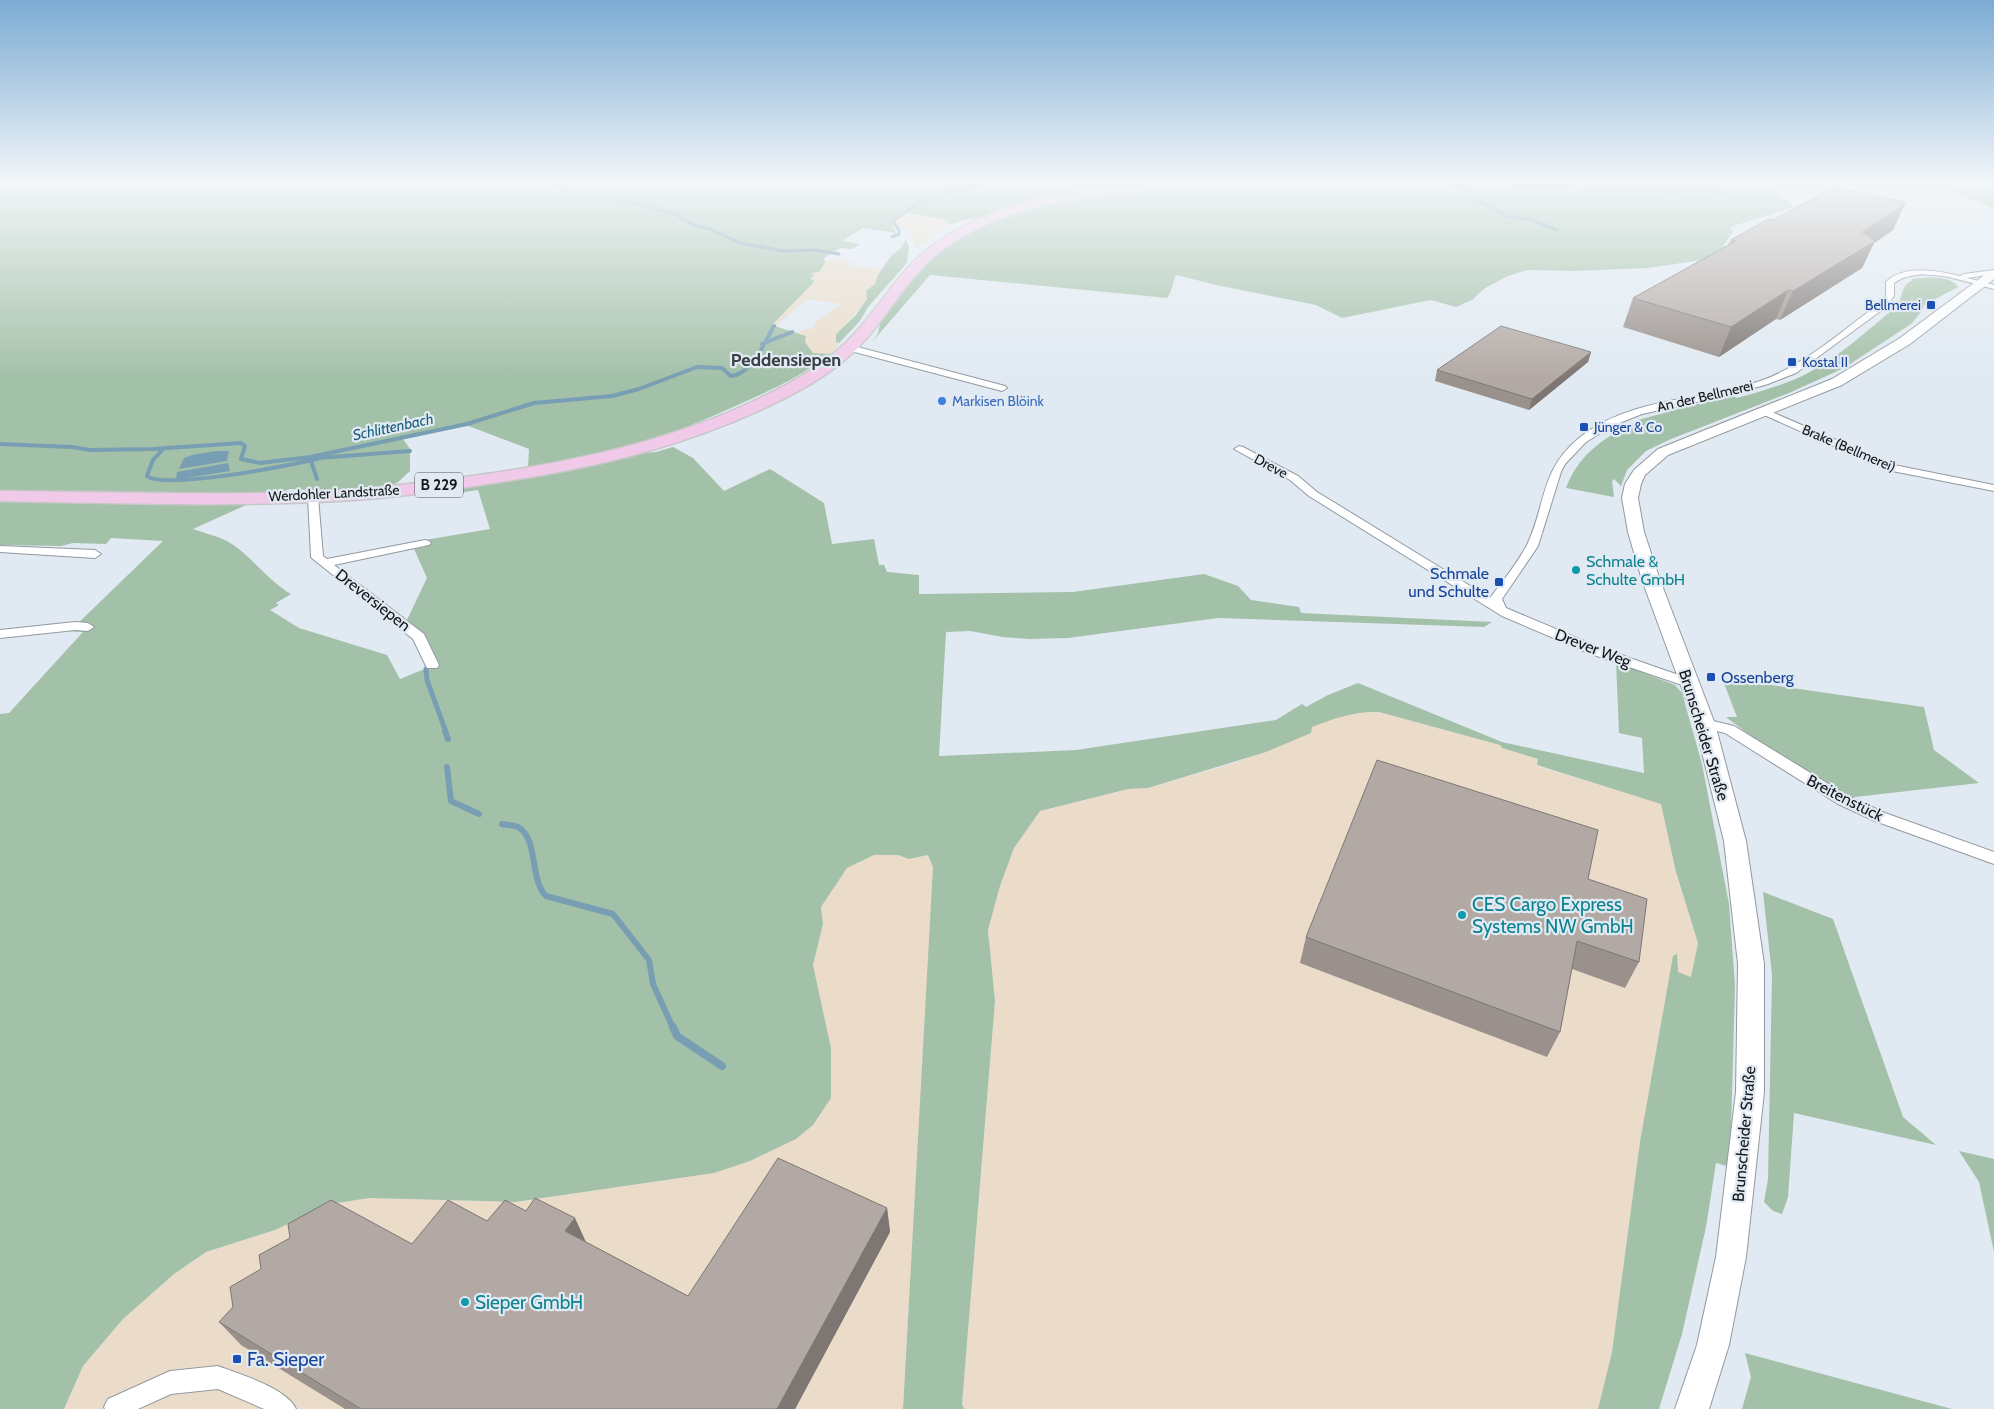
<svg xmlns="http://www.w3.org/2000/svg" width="1994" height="1409" viewBox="0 0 1994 1409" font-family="Cabin,sans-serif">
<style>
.commercial{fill:#ebdcca}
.green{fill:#a3c0a8}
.water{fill:#789eb3}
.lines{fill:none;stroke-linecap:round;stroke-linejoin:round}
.stream-far4{stroke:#789eb3;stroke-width:3}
.stream-far3{stroke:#789eb3;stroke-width:4}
.stream-far2{stroke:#789eb3;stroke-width:5}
.stream-far1{stroke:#789eb3;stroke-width:6}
.stream{stroke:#789eb3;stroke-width:8}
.street-casing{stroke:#9199a0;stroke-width:2}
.secondary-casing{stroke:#9199a0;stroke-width:2}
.primary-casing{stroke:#c7c7c8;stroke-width:3}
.street{fill:#fff;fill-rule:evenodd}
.secondary{fill:#fff;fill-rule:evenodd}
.primary{fill:#f2cae9;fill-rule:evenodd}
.wall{fill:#9a918d}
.shaded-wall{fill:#7d7673}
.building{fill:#b3a9a4;stroke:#7d7673}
.transit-dot{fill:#1a4fb4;stroke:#e1eaf2;stroke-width:2}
.shop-dot{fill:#3f7fe0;stroke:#e1eaf2;stroke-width:2}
.culture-dot{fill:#0f9aa8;stroke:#e1eaf2;stroke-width:2}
.labels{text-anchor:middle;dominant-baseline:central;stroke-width:4.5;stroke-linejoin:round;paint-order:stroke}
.far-transit-label{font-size:14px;fill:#164399;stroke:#e1eaf2;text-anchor:start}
.far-street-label{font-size:14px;fill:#14171a;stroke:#e1eaf2}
.far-shop-label{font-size:14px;fill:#366cbe;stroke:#e1eaf2;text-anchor:start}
.far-water-label{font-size:15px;font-style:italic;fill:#195f7d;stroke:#e1eaf2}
.shield{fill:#e1eaf2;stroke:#52565b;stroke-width:1}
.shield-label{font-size:15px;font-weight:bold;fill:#14171a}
.culture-label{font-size:16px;fill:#0d838f;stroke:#e1eaf2;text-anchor:start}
.transit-label{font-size:16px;fill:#164399;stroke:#e1eaf2;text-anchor:end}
.street-label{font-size:16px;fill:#14171a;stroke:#e1eaf2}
.far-district-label{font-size:18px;font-weight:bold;fill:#394046;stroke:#e1eaf2}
.near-culture-label{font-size:19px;fill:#0d838f;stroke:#e1eaf2;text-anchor:start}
.near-transit-label{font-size:19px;fill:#164399;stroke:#e1eaf2;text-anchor:start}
</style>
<rect width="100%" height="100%" fill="#e1eaf2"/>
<path class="commercial" d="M 906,213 L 945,219 L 951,224 L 916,248 L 912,238 L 909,236 L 911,230 L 902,229 L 897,226 L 896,221 Z
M 833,259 L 853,262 L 847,266 L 882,270 L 875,284 L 869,288 L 867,298 L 862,306 L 839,331 L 836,342 L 839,343 L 835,350 L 830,354 L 813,353 L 805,342 L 806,336 L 798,333 L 805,329 L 811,329 L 817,324 L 814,323 L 842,304 L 807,299 L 776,326 L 772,325 L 815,281 L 810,279 L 811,272 L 820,271 L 826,261 Z
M 1366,711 L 1379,712 L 1500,745 L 1502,748 L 1538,759 L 1537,766 L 1661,803 L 1676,872 L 1698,943 L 1691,977 L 1677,972 L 1640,1142 L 1612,1352 L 1598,1409 L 964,1409 L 962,1404 L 995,1001 L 988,930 L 1000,886 L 1014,848 L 1040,811 L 1128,789 L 1148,788 L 1234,763 L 1311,733 L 1312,727 L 1342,715 Z
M 874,855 L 898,855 L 910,859 L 928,855 L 934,867 L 903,1409 L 64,1409 L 83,1366 L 123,1319 L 174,1274 L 206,1252 L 275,1230 L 331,1204 L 369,1198 L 515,1202 L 714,1173 L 750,1161 L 796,1139 L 813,1125 L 831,1048 L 813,965 L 823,924 L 821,907 L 847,868 Z"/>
<path class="green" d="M 0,183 L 1020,183 L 1034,190 L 1100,183 L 1137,183 L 1060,195 L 984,218 L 968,219 L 951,224 L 945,219 L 906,213 L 918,203 L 914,202 L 891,221 L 896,233 L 863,228 L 842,241 L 860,244 L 852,249 L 840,248 L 823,259 L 826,261 L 820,271 L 810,274 L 814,275 L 810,279 L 815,281 L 772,325 L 806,336 L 805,342 L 813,353 L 830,354 C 802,376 771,390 740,404 C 698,423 654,441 610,452 C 583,459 555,463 528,467 L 529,449 L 466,425 L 403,439 L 410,449 L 410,471 L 397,483 L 391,485 L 332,491 L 290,489 L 282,492 L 0,492 Z
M 1224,183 L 1756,183 L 1774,189 L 1794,207 L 1730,227 L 1733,232 L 1723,246 L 1729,251 L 1715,258 L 1648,268 L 1574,271 L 1528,270 L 1508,276 L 1485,288 L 1472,300 L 1456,307 L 1431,300 L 1342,318 L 1316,305 L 1221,286 L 1176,275 C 1172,284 1173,290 1167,298 L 930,275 L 872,342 L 878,333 L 880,324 C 899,298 918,269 944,249 C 1018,194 1137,189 1224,183 Z
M 1890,183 L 1994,183 L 1994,209 L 1944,189 L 1894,186 Z
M 906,239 L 909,248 L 907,263 L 868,307 L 860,321 L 839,343 L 836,342 L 836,335 L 839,331 L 856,315 L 867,299 L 866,291 L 875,284 L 878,275 L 891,256 L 902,247 Z
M 1922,278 C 1933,277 1952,277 1958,287 L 1924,305 L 1922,311 L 1911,324 L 1844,368 L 1789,393 L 1671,439 L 1646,451 L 1627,470 L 1621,486 L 1614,479 L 1612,481 L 1614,497 L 1566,488 C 1579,453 1607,435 1640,421 L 1638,420 L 1731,395 L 1737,398 C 1759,392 1781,386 1802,376 C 1837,359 1868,330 1898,305 C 1903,295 1901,285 1913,280 L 1911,279 Z
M 673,447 L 693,458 L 724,491 L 770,469 L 824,503 L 832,544 L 874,539 L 879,565 L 884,565 L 887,572 L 919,575 L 919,594 L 1073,592 L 1204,574 L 1238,586 L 1251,600 L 1299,607 L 1301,613 L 1492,622 L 1484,627 L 1218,618 L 1068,638 L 1029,639 L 1003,637 L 970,631 L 946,632 L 939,756 L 1076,750 L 1276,720 L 1302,704 L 1306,707 L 1328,695 L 1358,683 L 1502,742 L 1644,773 L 1642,738 L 1619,733 L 1616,662 L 1675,685 L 1682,693 L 1702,764 L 1729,904 L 1735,985 L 1730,1167 L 1716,1163 L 1706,1227 L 1682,1334 L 1659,1409 L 1598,1409 L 1612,1352 L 1640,1142 L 1673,956 L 1677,954 L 1678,972 L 1691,977 L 1698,943 L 1676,872 L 1661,804 L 1537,765 L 1538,759 L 1502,748 L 1500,745 L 1379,712 C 1355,711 1335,718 1312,727 L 1311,733 L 1266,752 L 1148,788 L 1128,789 L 1040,811 L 1014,848 L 1000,886 L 988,930 L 995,1001 L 962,1404 L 964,1409 L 903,1409 L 933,867 L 928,855 L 909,859 L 898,855 L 874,855 L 847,868 L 821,907 L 823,924 L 813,965 L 831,1048 L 831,1098 L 813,1125 L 796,1139 L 750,1161 L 714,1173 L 515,1202 L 369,1198 L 331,1204 L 275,1230 L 206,1252 L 174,1274 L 123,1319 L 83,1366 L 64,1409 L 0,1409 L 0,714 L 9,713 L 83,632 L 70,631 L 163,541 L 111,538 L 106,544 L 73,543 L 61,546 L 0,545 L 0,500 L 249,501 L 246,505 L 193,529 C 204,533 217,536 227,541 C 251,555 267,580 291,594 L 276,603 L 279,605 L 270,610 L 299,628 L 387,655 L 400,679 L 427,668 L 415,637 L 405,624 L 427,578 L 414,549 L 425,547 L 425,540 L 490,529 L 478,490 L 425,498 L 421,492 L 549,474 L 643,453 L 656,452 Z
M 1722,678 L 1924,707 L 1934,750 L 1979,783 L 1846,798 L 1765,747 L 1726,717 L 1737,717 Z
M 1763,892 L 1833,919 L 1903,1117 L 1936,1145 L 1794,1113 L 1788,1197 L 1782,1214 L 1773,1211 L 1764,1202 L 1768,1179 L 1772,975 Z
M 1959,1151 L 1994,1159 L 1994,1252 L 1979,1182 Z
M 1745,1353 L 1952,1409 L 1742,1409 L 1751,1377 Z"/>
<path class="water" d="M 216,451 L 229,451 L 227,461 L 179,469 L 184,458 L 192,455 Z
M 228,463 L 230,471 L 186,478 L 176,478 L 177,472 Z"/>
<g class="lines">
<path class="stream-far4" d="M 556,183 L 565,189
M 1453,183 L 1469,189
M 1513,186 L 1526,186
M 1531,187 L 1568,187
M 1584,188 L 1676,192 L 1705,190 L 1732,196
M 582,194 L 597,198 L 615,198 L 674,214 L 696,226 L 710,229 L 740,243 L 784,251 L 814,250 L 839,254
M 1476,199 L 1507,216 L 1533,220 L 1556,230
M 892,237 L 899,234 L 899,230 L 893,221 L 917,203 L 980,183"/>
<path class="stream-far3" d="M 762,344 L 792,332
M 0,444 L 72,447 L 90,450 L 153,449 L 241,443 L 245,446 L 241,459 L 260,463 L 310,457 L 467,424 L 534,403 L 612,396 L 639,389 L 697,367 L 722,368 L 731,376 C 752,374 764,343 774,326
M 164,448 L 153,460 L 147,476 C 165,490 294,465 320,458
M 318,458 L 410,451
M 311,461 L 317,479"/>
<path class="stream-far2" d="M 426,669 L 427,680 L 446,732"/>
<path class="stream-far1" d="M 445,731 L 448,739
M 447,767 L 451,801 L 479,814
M 502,824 C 506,825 514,825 518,827 C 539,839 529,879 546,896 L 613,914 L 649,960 L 653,984 L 673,1028"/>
<path class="stream" d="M 673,1027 L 677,1036 L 722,1066"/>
<defs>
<path id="street" d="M 1994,270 L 1994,274 L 1967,278 L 1994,285 L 1994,289 C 1965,282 1921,264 1894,283 L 1894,296 L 1886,307 L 1796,373 L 1768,384 L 1737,393 L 1642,414 L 1612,426 L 1586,442 L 1565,464 L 1561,472 L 1538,546 L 1502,599 L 1506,608 L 1601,648 L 1693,680 L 1695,683 L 1693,686 L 1688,687 L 1591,654 L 1502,616 L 1309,496 L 1290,480 L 1234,449 L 1239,446 L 1243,447 L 1298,476 L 1317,492 L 1490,598 C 1503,581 1517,564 1527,545 C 1546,505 1540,470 1579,438 C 1631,396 1703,401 1763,380 C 1806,364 1843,330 1880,303 L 1886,296 L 1886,282 C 1905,264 1937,271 1960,276 L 1964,274 Z
M 850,345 L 1005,386 L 1007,388 L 1002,391 L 847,350 L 847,346 Z
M 1765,409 L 1894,465 L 1994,485 L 1994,491 L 1887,470 L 1762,414 L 1762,410 Z
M 313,494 L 318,497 L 323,556 L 327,559 L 425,540 L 429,541 L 431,543 L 429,545 L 334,565 L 424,634 L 439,665 L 437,668 L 427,668 L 413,639 L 313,559 L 311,557 L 308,497 Z
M 0,546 L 95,550 L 101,554 L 95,558 L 0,552 Z
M 75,622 L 88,623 L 94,627 L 88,631 L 75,630 L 0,638 L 0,630 Z
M 1705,719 L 1734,726 L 1848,796 L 1885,813 L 1994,852 L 1994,864 L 1875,821 L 1838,804 L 1725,733 L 1700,727 L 1698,724 L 1700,721 Z
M 218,1366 C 239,1374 287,1388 296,1409 L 264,1409 L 218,1389 L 171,1394 L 138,1409 L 105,1409 L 104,1407 L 108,1399 L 170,1371 Z"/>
<path id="secondary" d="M 1994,270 L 1994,279 L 1910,344 L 1842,385 L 1668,455 L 1645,475 L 1641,484 L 1638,498 L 1644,532 L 1660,580 L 1715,724 L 1746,841 L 1764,964 L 1764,1092 L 1746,1257 L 1729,1345 L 1709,1409 L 1675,1409 L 1697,1345 L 1716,1257 L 1736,1092 L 1738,964 L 1724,841 L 1695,724 L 1642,580 L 1628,532 L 1622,498 L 1625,484 L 1634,470 L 1658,449 L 1832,379 L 1900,338 L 1990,271 Z"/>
<path id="primary" d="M 1146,183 L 1182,183 L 1177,186 C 1094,195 997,201 931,259 C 906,282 889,312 867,338 C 840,369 805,389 769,406 C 685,446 598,467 507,481 C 451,490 394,498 337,501 C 225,507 112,503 0,501 L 0,491 C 111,492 223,496 334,491 C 387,488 441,480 494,473 C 586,459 675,439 760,398 C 796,381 829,362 856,332 C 880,306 897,275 924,252 C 985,202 1070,192 1146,183 Z"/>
</defs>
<use href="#street" class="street-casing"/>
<use href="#secondary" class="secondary-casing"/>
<use href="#primary" class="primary-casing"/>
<use href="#street" class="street"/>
<use href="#secondary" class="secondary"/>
<use href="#primary" class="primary"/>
</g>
<path class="wall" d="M 1905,204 L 1893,230 L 1874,243 L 1862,268 L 1780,320 L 1776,319 L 1719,357 L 1623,327 L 1633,298 L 1728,245 L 1731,240 L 1773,220 Z
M 1591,352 L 1588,362 L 1529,410 L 1435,381 L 1437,370 Z
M 1588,879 L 1639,962 L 1625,988 L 1572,969 L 1560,1032 L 1547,1057 L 1300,963 L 1306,937 Z
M 887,1208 L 890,1232 L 795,1409 L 345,1409 L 241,1345 L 219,1322 L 412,1244 L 487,1221 L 586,1242 L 688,1296 Z"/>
<path class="shaded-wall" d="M 1905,204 L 1893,230 L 1874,243 L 1862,268 L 1780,320 L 1793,291 L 1862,232 Z
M 1788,290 L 1776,319 L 1719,357 L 1731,327 Z
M 1591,352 L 1588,362 L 1529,410 L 1532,399 Z
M 887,1208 L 890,1232 L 795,1409 L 777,1409 Z
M 575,1218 L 586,1242 L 565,1231 Z"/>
<path class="building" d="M 1834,187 L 1905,202 L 1905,204 L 1862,232 L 1875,241 L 1793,291 L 1788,290 L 1731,327 L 1633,298 L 1736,241 L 1731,240 L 1768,219 L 1773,220 Z
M 1501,326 L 1591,352 L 1532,399 L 1437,370 Z
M 1377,760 L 1598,830 L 1588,879 L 1647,899 L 1639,962 L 1577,941 L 1560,1032 L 1306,937 Z
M 778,1158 L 887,1208 L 777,1409 L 361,1409 L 219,1322 L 233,1307 L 230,1287 L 261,1269 L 259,1255 L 290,1238 L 288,1224 L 331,1200 L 412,1244 L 448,1200 L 487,1221 L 505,1200 L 526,1211 L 535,1198 L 575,1218 L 565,1231 L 688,1296 Z"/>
<linearGradient id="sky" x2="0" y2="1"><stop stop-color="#7babd3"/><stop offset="0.48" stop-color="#f2f6f9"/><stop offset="1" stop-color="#f2f6f9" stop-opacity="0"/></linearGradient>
<rect width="1994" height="380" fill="url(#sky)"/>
<g class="transit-dot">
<rect x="1926" y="300" width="10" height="10" rx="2.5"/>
<rect x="1787" y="357" width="10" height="10" rx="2.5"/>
<rect x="1579" y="422" width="10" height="10" rx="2.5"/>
<rect x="1494" y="577" width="10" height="10" rx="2.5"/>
<rect x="1706" y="672" width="10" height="10" rx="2.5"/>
<rect x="232" y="1354" width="10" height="10" rx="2.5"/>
</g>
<circle class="shop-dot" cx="942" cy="401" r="5"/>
<g class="culture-dot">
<circle cx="1576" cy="570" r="5"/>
<circle cx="1462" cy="915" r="5"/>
<circle cx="465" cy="1302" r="5"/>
</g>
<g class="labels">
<g class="far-transit-label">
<text x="1921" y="305" text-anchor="end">Bellmerei</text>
<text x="1802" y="362">Kostal II</text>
<text x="1594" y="427">Jünger &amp; Co</text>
</g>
<g class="far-street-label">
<text transform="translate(1705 396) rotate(-13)">An der Bellmerei</text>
<text transform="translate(1849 448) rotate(23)">Brake (Bellmerei)</text>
<text transform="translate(1271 466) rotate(28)">Dreve</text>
<text transform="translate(334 493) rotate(-3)">Werdohler Landstraße</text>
</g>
<g class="far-shop-label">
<text x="952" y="401">Markisen Blöink</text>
</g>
<g class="far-water-label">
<text transform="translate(393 427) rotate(-12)">Schlittenbach</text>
</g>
<rect class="shield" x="415" y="472.5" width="48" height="25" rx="4"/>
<g class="shield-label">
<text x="439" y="485">B 229</text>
</g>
<g class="culture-label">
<text x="1586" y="561">Schmale &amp;<tspan x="1586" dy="18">Schulte GmbH</tspan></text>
</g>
<g class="transit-label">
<text x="1489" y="573">Schmale<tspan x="1489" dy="18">und Schulte</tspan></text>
<text x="1721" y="677" text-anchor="start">Ossenberg</text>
</g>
<g class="street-label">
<text transform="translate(373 600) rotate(38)">Dreversiepen</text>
<text transform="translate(1593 648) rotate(21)">Drever Weg</text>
<text transform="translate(1704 735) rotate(73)">Brunscheider Straße</text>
<text transform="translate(1845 798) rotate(27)">Breitenstück</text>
<text transform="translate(1744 1134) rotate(-85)">Brunscheider Straße</text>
</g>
<g class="far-district-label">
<text x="786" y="360">Peddensiepen</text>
</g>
<g class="near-culture-label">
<text x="1472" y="904">CES Cargo Express<tspan x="1472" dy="22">Systems NW GmbH</tspan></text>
<text x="475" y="1302">Sieper GmbH</text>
</g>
<g class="near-transit-label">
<text x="247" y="1359">Fa. Sieper</text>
</g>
</g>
</svg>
